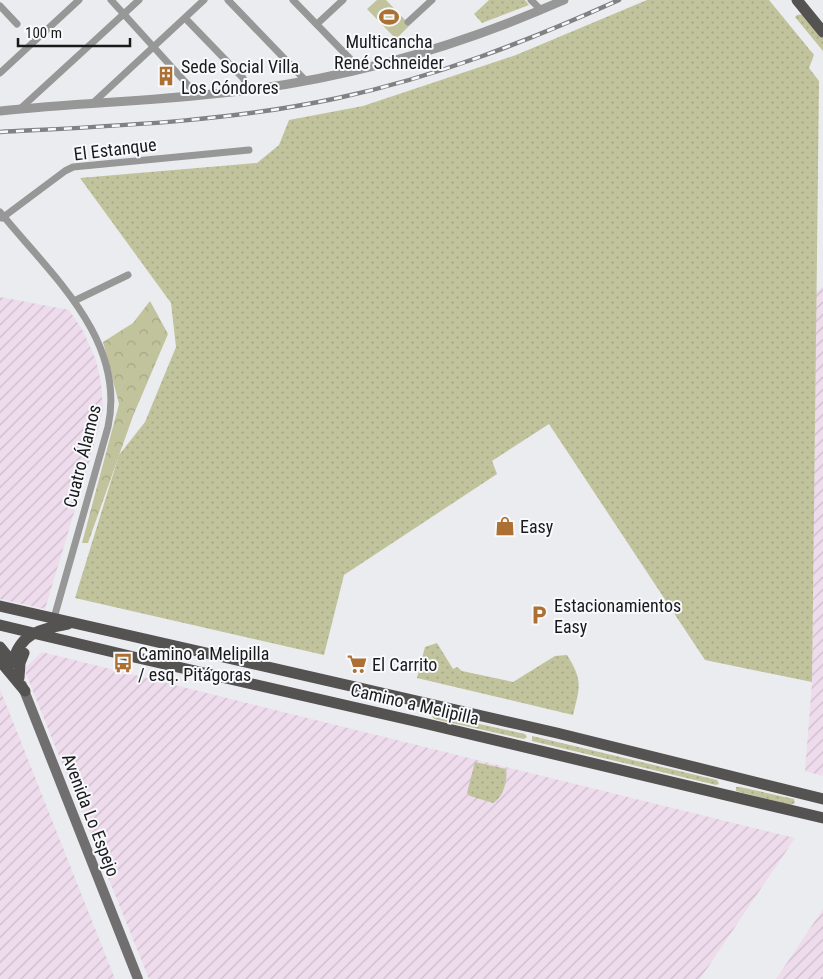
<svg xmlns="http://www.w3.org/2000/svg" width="823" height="979" viewBox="0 0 823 979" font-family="'Roboto Condensed',sans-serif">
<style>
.industrial{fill:url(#industrial-furrows)}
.grass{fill:url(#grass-dots)}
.park{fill:url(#park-crowns)}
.pitch{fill:#c1c39c}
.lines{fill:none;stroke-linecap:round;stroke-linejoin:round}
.minor{stroke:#989797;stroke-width:7}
.tertiary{stroke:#989797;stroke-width:9}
.secondary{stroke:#716e6f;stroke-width:10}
.primary{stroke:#555252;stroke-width:11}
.rail-casing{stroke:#818183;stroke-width:4.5}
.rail{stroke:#f8f9fc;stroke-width:2.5;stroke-dasharray:8;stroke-linecap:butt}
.labels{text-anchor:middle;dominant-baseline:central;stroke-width:4;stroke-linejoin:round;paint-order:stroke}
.poi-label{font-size:18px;fill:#1a1a1b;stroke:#f8f9fc;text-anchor:start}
.street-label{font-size:18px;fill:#1a1a1b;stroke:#f8f9fc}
</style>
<defs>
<pattern id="industrial-furrows" width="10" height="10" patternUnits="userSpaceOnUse" patternTransform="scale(1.25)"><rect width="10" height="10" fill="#eedced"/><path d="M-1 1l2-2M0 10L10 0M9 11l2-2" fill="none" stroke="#ccbccb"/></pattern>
<pattern id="grass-dots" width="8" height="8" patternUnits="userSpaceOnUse" patternTransform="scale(1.25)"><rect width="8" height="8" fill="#c1c39c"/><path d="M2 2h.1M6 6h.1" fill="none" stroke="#a5a786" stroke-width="1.8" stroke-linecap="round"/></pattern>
<pattern id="park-crowns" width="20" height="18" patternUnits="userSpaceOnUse" patternTransform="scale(1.25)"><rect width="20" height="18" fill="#c1c39c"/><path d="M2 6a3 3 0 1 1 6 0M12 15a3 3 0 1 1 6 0" fill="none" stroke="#a5a786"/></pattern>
</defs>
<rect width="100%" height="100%" fill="#ebecef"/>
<path class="industrial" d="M 823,287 L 823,776 L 805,771 L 812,682 L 816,292 Z
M 0,297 L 69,310 L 83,331 L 96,360 L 101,383 L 103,410 L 89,463 L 45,609 L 0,599 Z
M 42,652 L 473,759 L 795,838 L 700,979 L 149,979 L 24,669 Z
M 0,689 L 115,979 L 0,979 Z
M 823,909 L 823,979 L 776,979 Z"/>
<path class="grass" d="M 489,0 L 525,0 L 529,5 L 482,23 L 474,14 Z
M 647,0 L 769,0 L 814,55 L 809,68 L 819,81 L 812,682 L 705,660 L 549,424 L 492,461 L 497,474 L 344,575 L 324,655 L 75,598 L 119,455 L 145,422 L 176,347 L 171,303 L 80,178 L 257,163 L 279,145 L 289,120 L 363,106 L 516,55 Z
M 804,14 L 823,38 L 823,51 L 795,17 L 797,15 Z
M 437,643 L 453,669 L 457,667 L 462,671 L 513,682 L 555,656 L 567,655 C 583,680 580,687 573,715 L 417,678 L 425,647 Z
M 434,714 L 525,734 L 527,737 L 524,739 L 434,719 L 432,716 Z
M 532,736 L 717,780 L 719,784 L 716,785 L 532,741 Z
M 475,762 L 506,769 C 508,780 503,798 493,803 L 470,796 L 467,793 Z
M 736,787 L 740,787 L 794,799 L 795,803 L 791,805 L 736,791 Z"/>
<path class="park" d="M 150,301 L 168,334 L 133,416 L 88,543 L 82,543 L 119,404 L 103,342 L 133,323 Z"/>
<path class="pitch" d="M 377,0 L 386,0 L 410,25 L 396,39 L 367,9 Z"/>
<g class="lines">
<path class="minor" d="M 111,0 L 197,95
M 228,0 L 305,80
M 293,0 L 360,69
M 531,0 L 541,10
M 0,6 L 17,24
M 185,18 L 243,78 L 249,90
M 408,22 L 432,0
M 317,24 L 343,0
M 0,73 L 79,0
M 94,102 L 204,0
M 21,108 L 139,0
M 0,212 C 50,274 127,339 108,427 L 54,618
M 2,218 L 65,171 L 73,167 L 249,150
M 74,301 L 128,275"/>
<path class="tertiary" d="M 0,111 C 83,102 166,101 248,90 C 357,76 464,44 564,0"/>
<path class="secondary" d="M 22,685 L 138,979"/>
<path class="primary" d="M 797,0 L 823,32
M 0,606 L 557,733 L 823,799
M 0,625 L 134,657 L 423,723 L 823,818
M 0,647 L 13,663
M 0,661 L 25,691
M 13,663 C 19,633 41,629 68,624
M 19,678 L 20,663 L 24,653"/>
<defs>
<path id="rail" d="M 0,132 C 113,126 227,122 338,98 C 436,77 528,41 619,0"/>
</defs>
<use href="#rail" class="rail-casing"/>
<use href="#rail" class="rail"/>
</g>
<defs>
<symbol id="stadium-bare" viewBox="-9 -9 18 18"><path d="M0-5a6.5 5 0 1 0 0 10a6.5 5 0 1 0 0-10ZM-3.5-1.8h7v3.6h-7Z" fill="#ac7032" stroke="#f8f9fc" stroke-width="2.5" paint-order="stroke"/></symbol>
<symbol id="building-bare" viewBox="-9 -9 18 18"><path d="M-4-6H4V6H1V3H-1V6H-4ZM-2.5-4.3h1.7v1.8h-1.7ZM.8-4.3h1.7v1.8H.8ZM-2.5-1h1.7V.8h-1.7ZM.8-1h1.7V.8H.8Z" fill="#ac7032" stroke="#f8f9fc" stroke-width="2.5" paint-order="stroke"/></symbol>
<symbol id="shop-bare" viewBox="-9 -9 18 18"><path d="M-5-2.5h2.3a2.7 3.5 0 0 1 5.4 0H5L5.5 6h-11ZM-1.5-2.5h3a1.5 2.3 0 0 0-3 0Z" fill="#ac7032" stroke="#f8f9fc" stroke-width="2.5" paint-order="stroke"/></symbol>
<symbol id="parking-bare" viewBox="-9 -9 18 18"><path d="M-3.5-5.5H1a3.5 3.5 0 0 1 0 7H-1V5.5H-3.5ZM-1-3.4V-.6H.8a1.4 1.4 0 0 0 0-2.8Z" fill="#ac7032" stroke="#f8f9fc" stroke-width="2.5" paint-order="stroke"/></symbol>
<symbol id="bus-bare" viewBox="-9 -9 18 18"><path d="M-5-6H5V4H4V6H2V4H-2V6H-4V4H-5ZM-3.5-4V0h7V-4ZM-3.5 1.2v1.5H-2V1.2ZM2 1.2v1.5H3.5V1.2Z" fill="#ac7032" stroke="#f8f9fc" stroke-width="2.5" paint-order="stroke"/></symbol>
<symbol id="supermarket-bare" viewBox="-9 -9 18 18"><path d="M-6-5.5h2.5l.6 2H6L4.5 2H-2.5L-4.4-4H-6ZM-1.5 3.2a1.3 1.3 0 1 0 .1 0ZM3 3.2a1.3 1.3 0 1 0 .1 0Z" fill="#ac7032" stroke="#f8f9fc" stroke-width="2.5" paint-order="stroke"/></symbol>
</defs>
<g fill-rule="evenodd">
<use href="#stadium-bare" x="375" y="3" width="28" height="28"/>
<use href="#building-bare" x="152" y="62" width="28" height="28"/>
<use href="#shop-bare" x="491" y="512" width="28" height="28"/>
<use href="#parking-bare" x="525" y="601" width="28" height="28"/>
<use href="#bus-bare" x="109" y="649" width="28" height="28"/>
<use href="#supermarket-bare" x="343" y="650" width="28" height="28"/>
</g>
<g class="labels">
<g class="poi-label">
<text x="389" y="41" text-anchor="middle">Multicancha<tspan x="389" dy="21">René Schneider</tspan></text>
<text x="181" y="66">Sede Social Villa<tspan x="181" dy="21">Los Cóndores</tspan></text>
<text x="520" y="526">Easy</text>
<text x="554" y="605">Estacionamientos<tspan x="554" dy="21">Easy</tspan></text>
<text x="138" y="653">Camino a Melipilla<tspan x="138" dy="21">/ esq. Pitágoras</tspan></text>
<text x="372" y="664">El Carrito</text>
</g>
<g class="street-label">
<text transform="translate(115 149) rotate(-7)">El Estanque</text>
<text transform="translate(82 456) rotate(-76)">Cuatro Álamos</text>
<text transform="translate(415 704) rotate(13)">Camino a Melipilla</text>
<text transform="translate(91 815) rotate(69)">Avenida Lo Espejo</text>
</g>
</g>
<path d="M18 38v8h112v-8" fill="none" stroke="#1a1a1b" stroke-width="2.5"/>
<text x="25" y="38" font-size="15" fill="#1a1a1b" stroke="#f8f9fc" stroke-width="4" paint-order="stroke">100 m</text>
</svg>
